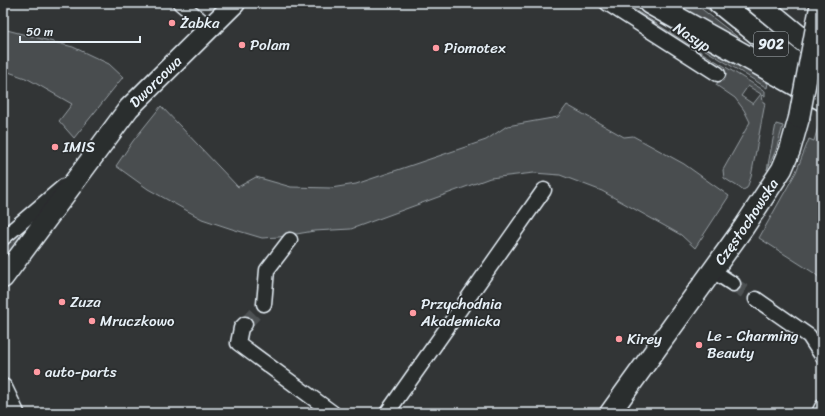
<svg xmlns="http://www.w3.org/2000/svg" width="825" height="416" viewBox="0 0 825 416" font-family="Sriracha,sans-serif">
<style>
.green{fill:#494d4f;stroke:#989fa4;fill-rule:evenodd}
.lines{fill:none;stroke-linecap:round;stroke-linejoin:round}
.minor-tunnel{stroke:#4d5153;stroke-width:14;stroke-dasharray:14 7;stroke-linecap:butt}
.minor-casing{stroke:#e8f1f8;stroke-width:17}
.tertiary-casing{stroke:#e8f1f8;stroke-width:21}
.secondary-casing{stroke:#e8f1f8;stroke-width:23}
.primary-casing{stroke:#e8f1f8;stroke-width:25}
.minor{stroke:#2a2d2e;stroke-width:14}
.tertiary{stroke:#2a2d2e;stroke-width:18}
.secondary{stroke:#2a2d2e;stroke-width:20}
.primary{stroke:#2a2d2e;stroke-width:22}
.secondary-bridge-casing{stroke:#e8f1f8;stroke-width:23;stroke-linecap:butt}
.secondary-bridge{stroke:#2a2d2e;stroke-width:20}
.poi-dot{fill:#ff9aa2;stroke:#2a2d2e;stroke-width:1.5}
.labels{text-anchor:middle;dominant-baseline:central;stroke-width:3.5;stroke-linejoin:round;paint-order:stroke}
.shield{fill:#2a2d2e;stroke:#afb6bb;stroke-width:1}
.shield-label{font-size:14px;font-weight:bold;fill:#e8f1f8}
.poi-label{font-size:15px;fill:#e8f1f8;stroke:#2a2d2e;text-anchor:start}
.street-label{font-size:15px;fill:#e8f1f8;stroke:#2a2d2e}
</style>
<rect width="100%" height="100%" fill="#323536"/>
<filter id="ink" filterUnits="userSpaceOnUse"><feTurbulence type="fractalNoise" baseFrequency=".025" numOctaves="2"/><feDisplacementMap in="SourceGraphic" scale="8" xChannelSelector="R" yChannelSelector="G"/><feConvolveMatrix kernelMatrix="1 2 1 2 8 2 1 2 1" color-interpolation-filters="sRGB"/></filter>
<g filter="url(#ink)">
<path class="green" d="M 619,3 L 624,3 L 696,49 L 765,91 L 765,96 L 762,95 L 763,102 L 765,103 L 751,177 L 747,188 L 743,190 L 724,178 L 723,170 L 750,122 L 744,110 L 735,98 L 716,85 L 725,71 ZM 748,86 L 761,94 L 753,104 L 741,96 Z
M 629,3 L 637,3 L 768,83 L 767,88 Z
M 675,3 L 694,3 L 753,49 L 755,46 L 700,3 L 707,3 L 765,49 L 757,58 Z
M 3,29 L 73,47 L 109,64 L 123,77 L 74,138 L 59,121 L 72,104 L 28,79 L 3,70 Z
M 567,105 L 624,137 L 633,136 L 684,164 L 729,196 L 695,248 L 681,235 L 602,191 L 560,175 L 534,173 L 490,178 L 351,229 L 314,231 L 279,237 L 262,238 L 232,229 L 202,219 L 148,189 L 116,166 L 133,141 L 161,106 L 238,187 L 256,177 L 291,187 L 331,188 L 356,184 L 486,140 L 507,126 L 558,117 Z
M 776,124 L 783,126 L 776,150 L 767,170 Z
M 818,127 L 822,129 L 822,280 L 814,273 L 759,238 L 796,172 L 809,139 L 814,141 Z
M 23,229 L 27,234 L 3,263 L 3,249 Z"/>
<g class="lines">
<path class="minor-tunnel" d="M 733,284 L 756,299
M 245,324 L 264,304"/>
<defs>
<path id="minor" d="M 180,3 L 210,28
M 607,3 L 718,74
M 3,238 L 64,186
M 713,271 L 733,284
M 756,299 L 809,336 L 822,356
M 264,304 L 267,270 L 290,240
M 245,324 L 241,328 L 238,343 L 333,413
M 387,413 L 544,190
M 819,413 L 822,407"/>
<path id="tertiary" d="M 3,388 L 15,413"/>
<g id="secondary">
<path d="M 817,22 L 821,3"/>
<path id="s1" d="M 3,278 L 129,108 L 235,3"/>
<path id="s2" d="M 610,413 L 744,227 L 782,169 L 790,150 L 799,118"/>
</g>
<path id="primary" d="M 650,3 L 822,99
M 720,3 L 822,85
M 758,3 L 822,56"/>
</defs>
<use href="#minor" class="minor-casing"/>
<use href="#tertiary" class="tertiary-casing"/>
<use href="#secondary" class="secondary-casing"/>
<use href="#primary" class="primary-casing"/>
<use href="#minor" class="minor"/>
<use href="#tertiary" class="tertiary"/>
<use href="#secondary" class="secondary"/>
<use href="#primary" class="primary"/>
<defs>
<path id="secondary-bridge" d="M 799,118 L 817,22"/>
</defs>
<use href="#secondary-bridge" class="secondary-bridge-casing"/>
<use href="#secondary-bridge" class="secondary-bridge"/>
</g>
</g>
<g class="poi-dot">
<circle cx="172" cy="23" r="4"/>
<circle cx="242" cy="45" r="4"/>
<circle cx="436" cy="48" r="4"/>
<circle cx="55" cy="147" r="4"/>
<circle cx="62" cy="302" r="4"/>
<circle cx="413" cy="313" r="4"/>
<circle cx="92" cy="321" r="4"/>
<circle cx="619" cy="339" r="4"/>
<circle cx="699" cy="345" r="4"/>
<circle cx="37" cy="372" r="4"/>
</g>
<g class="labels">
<rect class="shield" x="754" y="32" width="34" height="24" rx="3"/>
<g class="shield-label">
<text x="771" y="44">902</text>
</g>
<g class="poi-label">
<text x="180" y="23">Żabka</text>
<text x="250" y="45">Polam</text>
<text x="444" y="48">Piomotex</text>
<text x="63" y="147">IMIS</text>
<text x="70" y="302">Zuza</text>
<text x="421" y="304">Przychodnia<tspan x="421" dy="17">Akademicka</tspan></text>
<text x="100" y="321">Mruczkowo</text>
<text x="707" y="336">Le - Charming<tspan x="707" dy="17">Beauty</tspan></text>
<text x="627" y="339">Kirey</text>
<text x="45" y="372">auto-parts</text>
</g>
<g class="street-label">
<text transform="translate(692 37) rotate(33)">Nasyp</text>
<text stroke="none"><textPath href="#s1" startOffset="249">Dworcowa</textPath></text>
<text stroke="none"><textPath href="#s2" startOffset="235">Częstochowska</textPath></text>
</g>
</g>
<rect width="825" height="416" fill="none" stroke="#2a2d2e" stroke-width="16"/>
<rect x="8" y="8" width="809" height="400" fill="none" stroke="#e8f1f8" stroke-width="1.5" filter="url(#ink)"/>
<path d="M20 36v6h120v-6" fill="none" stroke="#e8f1f8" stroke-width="2"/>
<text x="26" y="36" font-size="12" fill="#e8f1f8" stroke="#2a2d2e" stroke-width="3" paint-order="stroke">50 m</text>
</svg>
